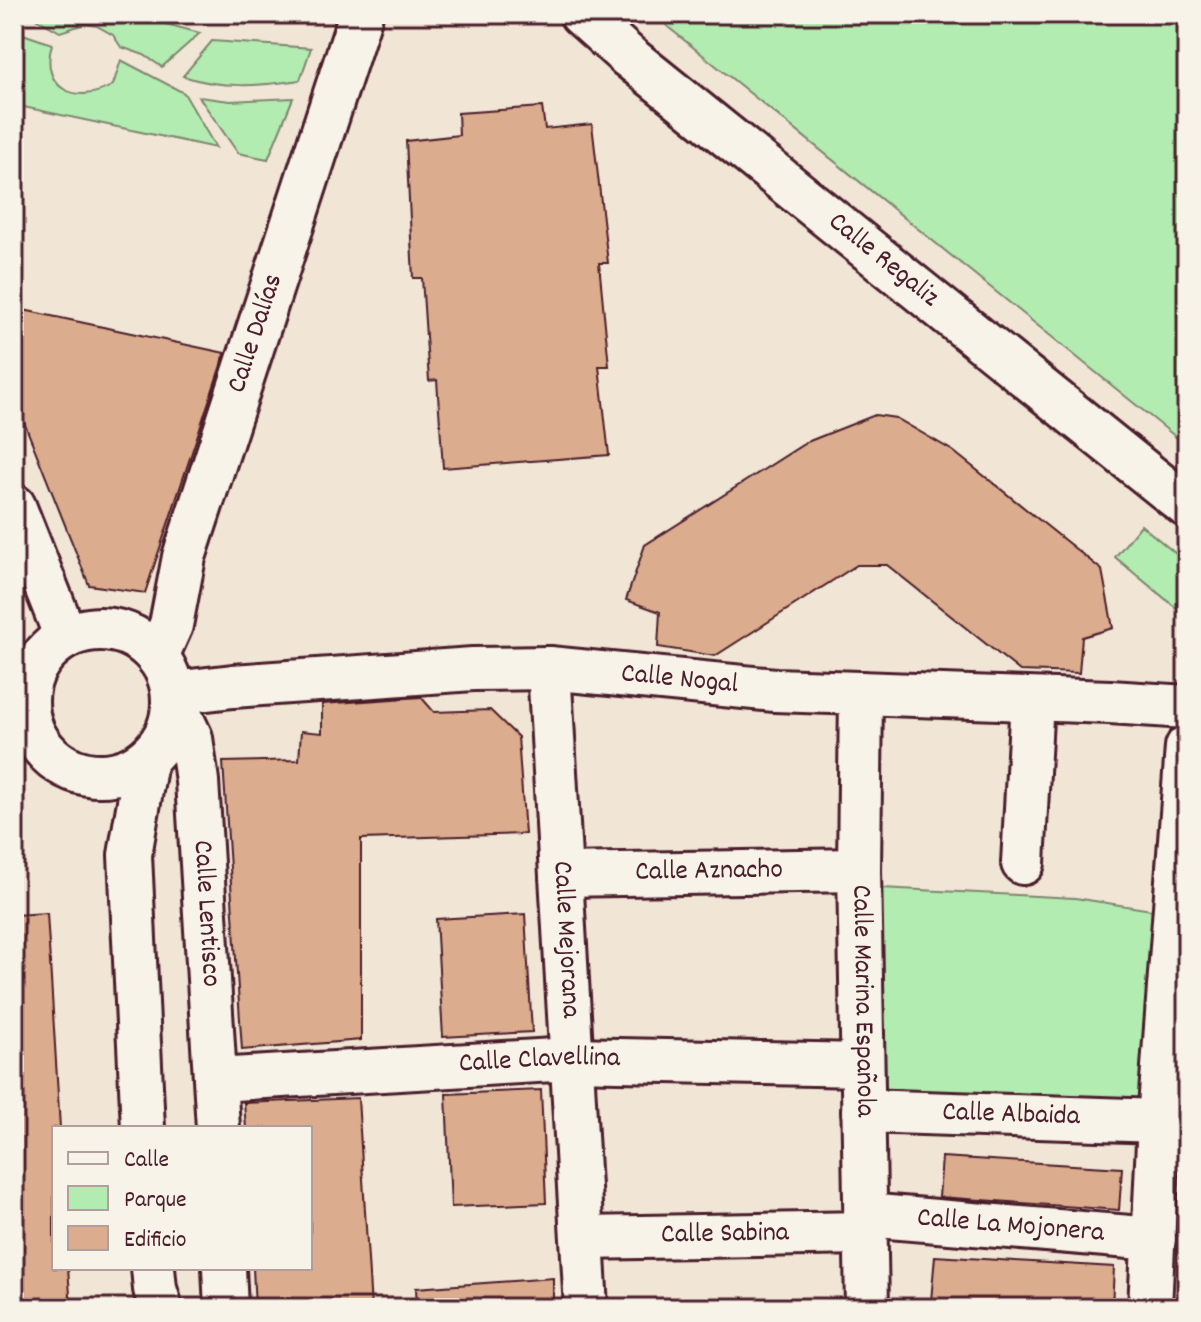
<svg xmlns="http://www.w3.org/2000/svg" width="1201" height="1322" viewBox="0 0 1201 1322" font-family="Dekko,sans-serif">
<style>
.green{fill:#b2ecb1;stroke:#7e866e;stroke-width:2}
.building{fill:#dbac8d;stroke:#4a1f2b;stroke-width:2}
.lines{fill:none;stroke-linecap:round;stroke-linejoin:round}
.minor-casing{stroke:#4a1f2b;stroke-width:48}
.minor{stroke:#f7f3e8;stroke-width:42}
.labels{text-anchor:middle;dominant-baseline:central;stroke-width:6;stroke-linejoin:round;paint-order:stroke}
.street-label{font-size:28px;fill:#4a1f2b;stroke:#f7f3e8}
</style>
<rect width="100%" height="100%" fill="#f1e5d6"/>
<filter id="ink" filterUnits="userSpaceOnUse"><feTurbulence type="fractalNoise" baseFrequency=".0125" numOctaves="2"/><feDisplacementMap in="SourceGraphic" scale="16" xChannelSelector="R" yChannelSelector="G"/><feConvolveMatrix kernelMatrix="1 2 1 2 8 2 1 2 1" color-interpolation-filters="sRGB"/></filter>
<g filter="url(#ink)">
<path class="green" d="M 28,14 L 128,14 L 200,33 L 162,67 L 144,55 L 121,47 L 113,35 L 97,26 L 85,24 L 60,32 Z
M 657,14 L 1187,14 L 1187,446 L 668,27 Z
M 14,31 L 52,44 C 39,89 77,106 113,85 L 121,60 L 184,93 L 216,148 L 14,105 Z
M 212,41 L 311,48 L 300,80 C 261,86 221,89 183,76 Z
M 199,97 L 230,101 L 293,98 L 268,159 L 238,153 Z
M 1141,525 L 1187,563 L 1187,617 L 1115,557 Z
M 881,888 L 1075,898 L 1152,910 L 1140,1104 L 886,1093 Z"/>
<path class="building" d="M 542,107 L 545,129 L 592,124 L 608,263 L 599,263 L 609,366 L 599,366 L 609,455 L 443,468 L 437,380 L 429,381 L 422,278 L 413,278 L 406,141 L 459,135 L 458,113 Z
M 14,308 L 225,353 L 145,593 L 89,585 L 14,397 Z
M 875,415 L 896,418 L 953,451 L 1102,570 L 1113,628 L 1082,637 L 1079,673 L 1020,671 L 887,565 L 857,565 L 715,656 L 658,647 L 660,612 L 626,600 L 645,545 L 807,442 Z
M 421,697 L 434,712 L 490,710 L 518,737 L 525,834 L 361,839 L 361,1040 L 242,1050 L 223,762 L 299,760 L 301,731 L 322,733 L 322,704 Z
M 47,913 L 60,1128 L 54,1128 L 54,1268 L 68,1268 L 71,1308 L 14,1308 L 14,915 Z
M 525,914 L 532,1032 L 443,1037 L 436,919 Z
M 541,1090 L 546,1203 L 451,1207 L 446,1094 Z
M 358,1098 L 371,1308 L 255,1308 L 253,1268 L 310,1268 L 310,1128 L 246,1128 L 244,1103 Z
M 942,1157 L 1122,1168 L 1119,1210 L 939,1197 Z
M 935,1256 L 1114,1267 L 1112,1308 L 1043,1308 L 931,1301 Z
M 553,1278 L 553,1308 L 417,1308 L 416,1288 Z"/>
<g class="lines">
<defs>
<g id="minor">
<path id="s1" d="M 581,14 L 629,57 L 1187,506"/>
<path d="M 14,506 L 66,637"/>
<circle cx="100" cy="702" r="73"/>
<path id="s2" d="M 157,656 L 171,625 L 184,557 L 361,14"/>
<path id="s3" d="M 549,668 L 586,1308"/>
<path id="s4" d="M 173,693 L 233,686 L 473,669 L 549,668 L 775,690 L 1110,702 L 1187,707"/>
<path id="s5" d="M 861,693 L 859,870 L 867,1308"/>
<path id="s6" d="M 174,702 L 191,738 L 197,781 L 218,1128"/>
<path d="M 1023,863 L 1032,700"/>
<path id="s7" d="M 561,875 L 859,870"/>
<path id="s8" d="M 216,1080 L 571,1059 L 862,1065"/>
<path id="s9" d="M 863,1111 L 1159,1121"/>
<path d="M 143,1128 L 130,855 L 146,761"/>
<path id="s10" d="M 865,1215 L 1154,1239"/>
<path id="s11" d="M 583,1238 L 865,1233"/>
<path d="M 153,1268 L 155,1289 L 161,1308"/>
<path d="M 224,1268 L 226,1308"/>
<path d="M 1150,1308 L 1159,1121 L 1187,747"/>
</g>
</defs>
<use href="#minor" class="minor-casing"/>
<use href="#minor" class="minor"/>
</g>
</g>
<g class="labels">
<g class="street-label">
<text stroke="none"><textPath href="#s1" startOffset="390">Calle Regaliz</textPath></text>
<text stroke="none"><textPath href="#s2" startOffset="338">Calle Dalías</textPath></text>
<text stroke="none"><textPath href="#s4" startOffset="508">Calle Nogal</textPath></text>
<text stroke="none"><textPath href="#s7" startOffset="148">Calle Aznacho</textPath></text>
<text stroke="none"><textPath href="#s6" startOffset="216">Calle Lentisco</textPath></text>
<text stroke="none"><textPath href="#s3" startOffset="272">Calle Mejorana</textPath></text>
<text stroke="none"><textPath href="#s5" startOffset="308">Calle Marina Española</textPath></text>
<text stroke="none"><textPath href="#s8" startOffset="324">Calle Clavellina</textPath></text>
<text stroke="none"><textPath href="#s9" startOffset="148">Calle Albaida</textPath></text>
<text stroke="none"><textPath href="#s10" startOffset="146">Calle La Mojonera</textPath></text>
<text stroke="none"><textPath href="#s11" startOffset="142">Calle Sabina</textPath></text>
</g>
</g>
<rect width="1201" height="1322" fill="none" stroke="#f7f3e8" stroke-width="48"/>
<rect x="24" y="24" width="1153" height="1274" fill="none" stroke="#4a1f2b" stroke-width="3" filter="url(#ink)"/>
<rect x="52" y="1126" width="260" height="144" fill="#f7f3e8" stroke="#b29e9c" stroke-width="2"/>
<rect x="68" y="1152" width="40" height="12" fill="#f7f3e8" stroke="#b29e9c" stroke-width="2"/>
<text x="124" y="1166" font-size="24" fill="#4a1f2b">Calle</text>
<rect x="68" y="1186" width="40" height="24" fill="#b2ecb1" stroke="#b29e9c" stroke-width="2"/>
<text x="124" y="1206" font-size="24" fill="#4a1f2b">Parque</text>
<rect x="68" y="1226" width="40" height="24" fill="#dbac8d" stroke="#b29e9c" stroke-width="2"/>
<text x="124" y="1246" font-size="24" fill="#4a1f2b">Edificio</text>
</svg>
